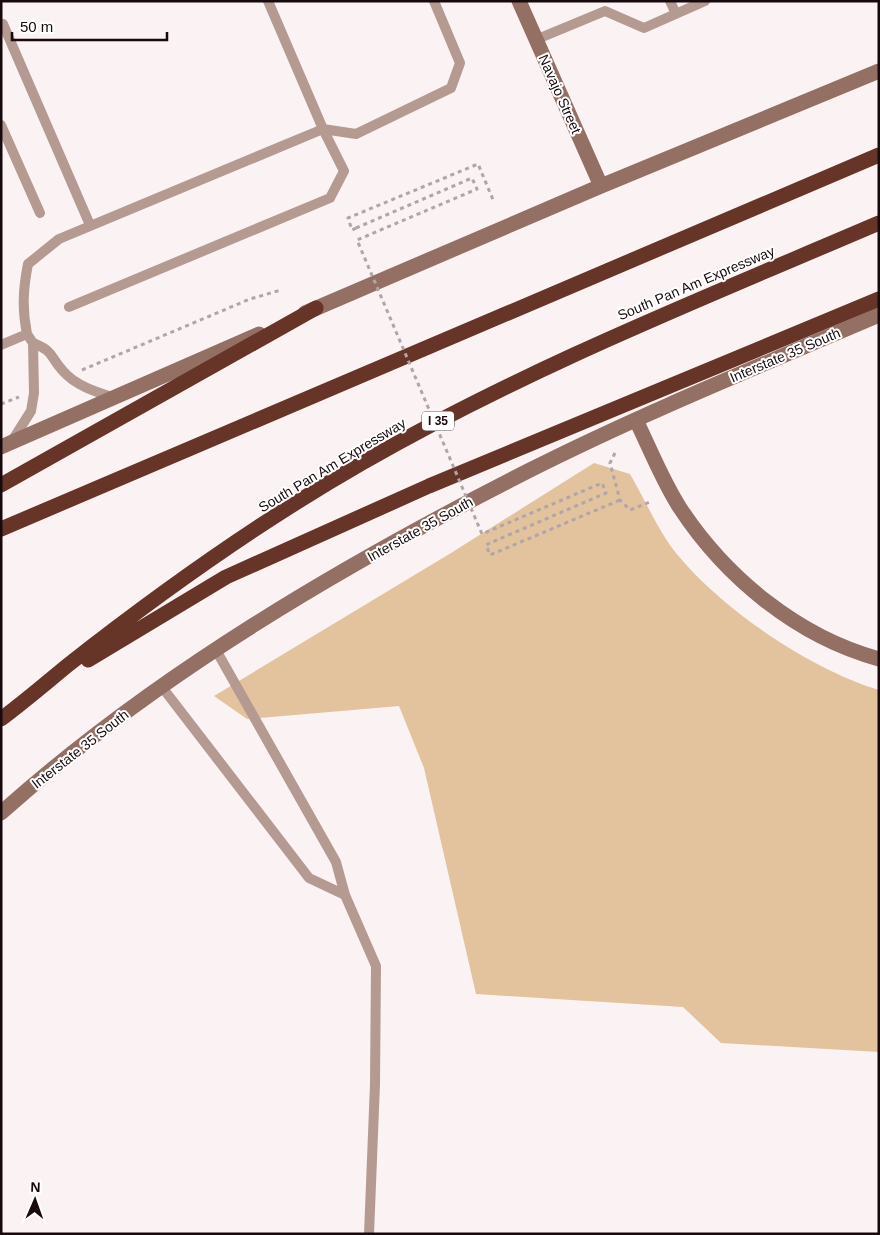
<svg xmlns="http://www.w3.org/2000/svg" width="880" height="1235" viewBox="0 0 880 1235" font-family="Helvetica,sans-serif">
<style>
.green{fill:#e3c29e}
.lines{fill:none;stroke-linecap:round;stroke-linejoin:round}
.path{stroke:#b0a5a8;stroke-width:3;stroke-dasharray:4 4;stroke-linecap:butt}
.lane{stroke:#b59a92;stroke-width:10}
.secondary{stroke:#946f64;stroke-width:15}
.highway{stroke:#673527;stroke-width:15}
.path-bridge{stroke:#b0a5a8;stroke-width:3;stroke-dasharray:4 4;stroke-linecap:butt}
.labels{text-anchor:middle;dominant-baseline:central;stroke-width:4;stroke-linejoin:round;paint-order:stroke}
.shield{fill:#fff;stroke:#5d5355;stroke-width:1}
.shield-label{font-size:12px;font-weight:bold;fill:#17090c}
.street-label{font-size:14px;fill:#17090c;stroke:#fff}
</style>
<rect width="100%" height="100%" fill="#fbf2f4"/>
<path class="green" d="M 594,463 L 630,474 C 644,498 659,532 676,553 C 721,609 810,669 879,690 L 879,1052 L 721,1043 L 683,1007 L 476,994 L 424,768 L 399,706 L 247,719 L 214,696 L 451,553 Z"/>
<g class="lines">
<path class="path" d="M 356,228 L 352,230 L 348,218 L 478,164 L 494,202
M 82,370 L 250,299 L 281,290
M 1,404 L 19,397
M 615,453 L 610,463 L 620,500 L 630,510 L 650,502
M 490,543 L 486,545 L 490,555 L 620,500"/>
<path class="lane" d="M 670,1 L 676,14
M 3,24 L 90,225
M 535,40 L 605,11 L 644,28 L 705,1
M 1,125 L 40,213
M 69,307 L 330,198 L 344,171 L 323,129 L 268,1
M 27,334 C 22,309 23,289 28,264 L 59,239 L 323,129 L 356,134 L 451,88 L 460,63 L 434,1
M 33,343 C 55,352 49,356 63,371 C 76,386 96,392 115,398
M 1,345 L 27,334 L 33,343 L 34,393 L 31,411 L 12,441
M 216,650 L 336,862 L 345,895 L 376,966 L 375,1084 L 369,1234
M 162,687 L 309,878 L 345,895"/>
<path class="secondary" d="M 519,1 L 601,186
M 305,313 L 601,186 L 879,71
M 636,420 C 650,449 663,482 680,508 C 726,578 798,637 879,659
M 1,447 L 259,334
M 1,813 C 156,674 345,564 530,470 C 643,413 762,365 879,315"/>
<path class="highway" d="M 1,485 L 316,308
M 1,529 L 879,155
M 88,660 L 226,577 L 429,486 L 879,299
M 1,719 C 24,702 46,683 68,665 C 161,592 259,522 362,463 C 527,368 704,298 879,223"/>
<path class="path-bridge" d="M 356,228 L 472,178 L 477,189 L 357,240 L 482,534 L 602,483 L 606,493 L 490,543"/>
</g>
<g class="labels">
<rect class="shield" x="422" y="411.5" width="32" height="19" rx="4"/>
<g class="shield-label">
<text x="438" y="421">I 35</text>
</g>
<g class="street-label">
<text transform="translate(560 94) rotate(66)">Navajo Street</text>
<text transform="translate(696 283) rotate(-23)">South Pan Am Expressway</text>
<text transform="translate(785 355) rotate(-23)">Interstate 35 South</text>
<text transform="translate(332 465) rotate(-31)">South Pan Am Expressway</text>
<text transform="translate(420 529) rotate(-29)">Interstate 35 South</text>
<text transform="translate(80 749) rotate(-38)">Interstate 35 South</text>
</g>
</g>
<rect width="880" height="1235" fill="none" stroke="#17090c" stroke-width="5"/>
<g transform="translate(35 1200) rotate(2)" stroke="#ffffff" stroke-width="4" paint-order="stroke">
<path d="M0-4L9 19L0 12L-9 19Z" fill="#17090c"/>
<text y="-8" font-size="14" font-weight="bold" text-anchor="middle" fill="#17090c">N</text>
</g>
<path d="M12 32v8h155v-8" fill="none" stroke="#17090c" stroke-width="2.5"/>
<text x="20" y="32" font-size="15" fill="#17090c" stroke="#ffffff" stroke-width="4" paint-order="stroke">50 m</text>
</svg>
